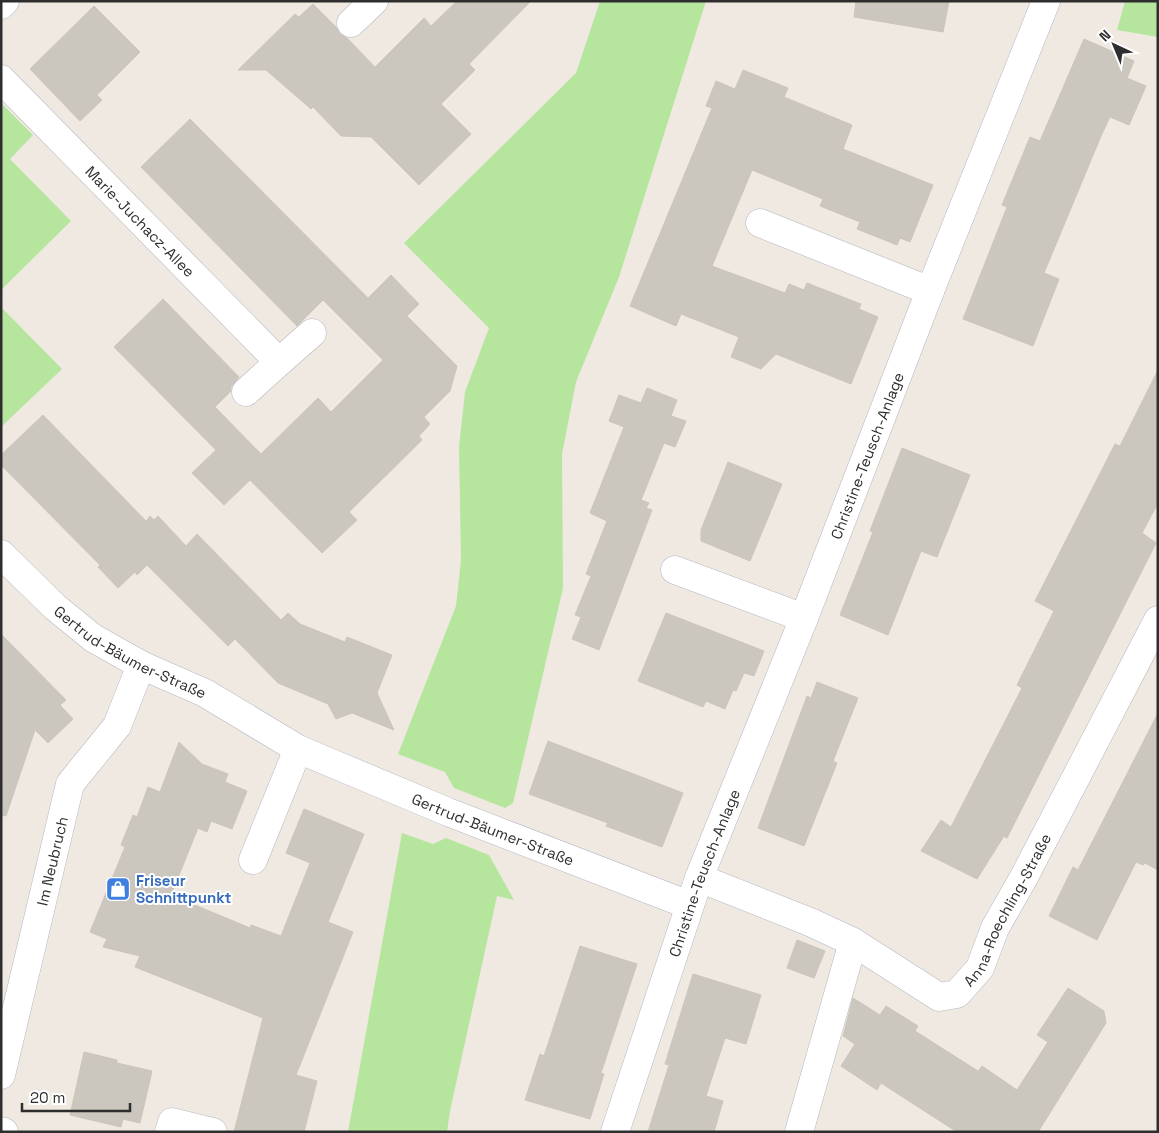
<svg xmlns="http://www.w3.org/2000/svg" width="1159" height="1133" viewBox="0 0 1159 1133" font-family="'Space Grotesk',sans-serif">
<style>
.green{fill:#b6e59e}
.building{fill:#cbc7bf;stroke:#cbc5ba}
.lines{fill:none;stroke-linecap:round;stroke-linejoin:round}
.minor-casing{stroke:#b4b7c1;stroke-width:29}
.minor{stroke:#fff;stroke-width:28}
.labels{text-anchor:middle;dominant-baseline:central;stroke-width:4;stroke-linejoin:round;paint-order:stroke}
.street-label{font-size:15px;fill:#2e2e2e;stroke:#fff}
.shop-label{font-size:15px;font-weight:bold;fill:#366cbe;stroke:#fff;text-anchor:start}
</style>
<rect width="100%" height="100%" fill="#efe9e1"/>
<path class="green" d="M 600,1 L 706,1 L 619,277 L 576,382 L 562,454 L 563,588 L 513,803 L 505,808 L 454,788 L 445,772 L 398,754 L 456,606 L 461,560 L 459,447 L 465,392 L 489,328 L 404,243 L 576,73 Z
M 1125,1 L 1158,1 L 1158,37 L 1117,30 Z
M 1,103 L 33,135 L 10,159 L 71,221 L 1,290 Z
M 1,307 L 62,369 L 1,427 Z
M 402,833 L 433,844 L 446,838 L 489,855 L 514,900 L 497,896 L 450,1111 L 447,1132 L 348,1132 Z"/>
<path class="building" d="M 457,1 L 531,1 L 469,64 L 475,70 L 441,104 L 471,134 L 419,185 L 371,137 L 341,136 L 313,107 L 311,109 L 266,70 L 238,70 L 295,14 L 299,17 L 313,4 L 336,27 L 340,34 L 347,38 L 375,67 L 424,18 L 431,26 Z
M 856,1 L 949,1 L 943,32 L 854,17 Z
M 94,6 L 140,52 L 97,95 L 102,100 L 80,121 L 30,69 Z
M 1084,39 L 1134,61 L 1127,78 L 1146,86 L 1129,125 L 1110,117 L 1101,136 L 1044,273 L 1059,279 L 1033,346 L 963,319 L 1007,207 L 1002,205 L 1030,137 L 1040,141 Z
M 743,70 L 788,88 L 784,97 L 852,125 L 843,149 L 933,185 L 910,242 L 900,238 L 897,245 L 857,229 L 860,222 L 820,206 L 823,199 L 752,170 L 712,266 L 785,293 L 789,284 L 804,290 L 807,283 L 861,304 L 859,309 L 878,317 L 851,384 L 776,354 L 761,369 L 731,357 L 739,337 L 681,314 L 676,326 L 630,306 L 712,108 L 706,106 L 716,81 L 735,89 Z
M 190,119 L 368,298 L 391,275 L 419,304 L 407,316 L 457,366 L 450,391 L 424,417 L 430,424 L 419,436 L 422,440 L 349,512 L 357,520 L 322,553 L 250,480 L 224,505 L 192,473 L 216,450 L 114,347 L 163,299 L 239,377 L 231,387 L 231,391 L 215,407 L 261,454 L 318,398 L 331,412 L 383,360 L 323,300 L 297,326 L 141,167 Z
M 1158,370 L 1158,503 L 1142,533 L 1156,543 L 1007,838 L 1004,836 L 977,879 L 921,851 L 941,820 L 951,827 L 1022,688 L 1017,685 L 1054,611 L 1035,601 L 1115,444 L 1120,446 Z
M 647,388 L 677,400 L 671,416 L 686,421 L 675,447 L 664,443 L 641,500 L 649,503 L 646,508 L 652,510 L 599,650 L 572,639 L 581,617 L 575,615 L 591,576 L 586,574 L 607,521 L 590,513 L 624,427 L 609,421 L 619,395 L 641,403 Z
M 43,415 L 146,521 L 150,516 L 154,520 L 158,516 L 186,546 L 197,534 L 281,620 L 288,613 L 300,624 L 345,642 L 347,637 L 392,655 L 377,693 L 394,730 L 352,713 L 336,719 L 328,704 L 278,683 L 235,639 L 228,646 L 147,565 L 137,575 L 135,572 L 118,588 L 98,567 L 100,565 L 1,465 L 1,455 Z
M 902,448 L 970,475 L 937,557 L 921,551 L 888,635 L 840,615 L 873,532 L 870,531 Z
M 728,462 L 782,484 L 750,561 L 701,541 L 701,530 Z
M 666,613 L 764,651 L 754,676 L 744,673 L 736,691 L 733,690 L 725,709 L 706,701 L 703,707 L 638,681 Z
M 1,634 L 66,700 L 60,705 L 73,719 L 48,743 L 35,730 L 6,816 L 1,815 Z
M 817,682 L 858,698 L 833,761 L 837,763 L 804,846 L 758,828 L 807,696 L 811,698 Z
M 1158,713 L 1158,870 L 1145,863 L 1143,865 L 1136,862 L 1097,940 L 1049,916 L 1073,867 L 1078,870 Z
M 548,741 L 683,793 L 662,847 L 606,826 L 608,823 L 529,794 Z
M 179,742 L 202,764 L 228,774 L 225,782 L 247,791 L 232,829 L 211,821 L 207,832 L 198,828 L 171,895 L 250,928 L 251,925 L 281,936 L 310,863 L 286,853 L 304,809 L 364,834 L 328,922 L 353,932 L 296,1075 L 317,1081 L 304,1132 L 234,1132 L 263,1018 L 135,967 L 140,956 L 103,947 L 107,939 L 90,932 L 125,847 L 121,845 L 133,815 L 137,817 L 148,787 L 160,792 Z
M 797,940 L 825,951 L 814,978 L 787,968 Z
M 580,946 L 637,964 L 601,1073 L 604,1074 L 590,1119 L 525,1100 L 540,1054 L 544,1056 Z
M 693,974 L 761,995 L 746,1044 L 725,1038 L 706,1096 L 723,1101 L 714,1132 L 648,1132 L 669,1065 L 665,1064 Z
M 1068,988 L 1104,1011 L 1106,1023 L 1038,1132 L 957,1132 L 881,1083 L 877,1090 L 841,1066 L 855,1044 L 843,1036 L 853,998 L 880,1015 L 886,1006 L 918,1026 L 915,1031 L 978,1071 L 982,1066 L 1017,1090 L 1048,1042 L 1037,1035 Z
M 84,1052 L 117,1060 L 117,1063 L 152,1071 L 140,1123 L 123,1119 L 121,1127 L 70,1115 Z"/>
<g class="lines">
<defs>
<g id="minor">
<path d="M 1,5 L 5,1"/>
<path d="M 351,23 L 374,1"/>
<path id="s1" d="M 1,79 L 279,362 L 312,333"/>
<path d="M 760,223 L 930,291"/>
<path d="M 246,392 L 279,362"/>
<path id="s2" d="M 1,554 L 55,607 L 93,638 L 141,665 L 205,693 L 298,749 L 448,812 L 689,905"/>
<path d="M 675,570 L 804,618"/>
<path d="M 253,860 L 298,749"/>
<path id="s3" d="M 699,878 L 810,922 L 853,942 L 939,997 L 957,994 L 980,968 L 995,928 L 1024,877 L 1158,620"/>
<path id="s4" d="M 1,1075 L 70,784 L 117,726 L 141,665"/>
<path d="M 1,1131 L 4,1132"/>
<path d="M 169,1132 L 172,1122 L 213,1132"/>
<path id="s5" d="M 615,1132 L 699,878 L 804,618 L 930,291 L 1046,1"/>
<path d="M 799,1132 L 853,942"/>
</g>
</defs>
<use href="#minor" class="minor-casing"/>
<use href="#minor" class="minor"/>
</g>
<defs>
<symbol id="shop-square" viewBox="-11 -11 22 22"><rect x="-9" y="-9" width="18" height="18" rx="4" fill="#3f7fe0" stroke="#fff"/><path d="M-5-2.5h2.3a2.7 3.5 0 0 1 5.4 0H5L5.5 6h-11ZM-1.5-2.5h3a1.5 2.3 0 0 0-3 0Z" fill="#fff"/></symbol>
</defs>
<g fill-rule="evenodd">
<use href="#shop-square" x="104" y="875" width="28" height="28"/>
</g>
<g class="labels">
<g class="street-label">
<text stroke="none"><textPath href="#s1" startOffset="199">Marie-Juchacz-Allee</textPath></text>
<text stroke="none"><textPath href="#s5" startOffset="722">Christine-Teusch-Anlage</textPath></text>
<text stroke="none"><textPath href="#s2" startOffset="164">Gertrud-Bäumer-Straße</textPath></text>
<text stroke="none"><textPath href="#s2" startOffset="569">Gertrud-Bäumer-Straße</textPath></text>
<text stroke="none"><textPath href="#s4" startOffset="220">Im Neubruch</textPath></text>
<text stroke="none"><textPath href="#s5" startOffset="274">Christine-Teusch-Anlage</textPath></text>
<text stroke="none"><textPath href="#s3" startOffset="386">Anna-Roechling-Straße</textPath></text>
</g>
<g class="shop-label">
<text x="136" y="880">Friseur<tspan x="136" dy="17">Schnittpunkt</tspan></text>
</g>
</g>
<rect width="1159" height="1133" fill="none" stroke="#2e2e2e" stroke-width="5"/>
<g transform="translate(1114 45) rotate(316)" stroke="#ffffff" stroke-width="4" paint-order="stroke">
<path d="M0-4L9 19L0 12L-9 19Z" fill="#2e2e2e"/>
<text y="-8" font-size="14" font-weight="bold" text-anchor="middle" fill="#2e2e2e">N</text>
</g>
<path d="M22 1103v8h108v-8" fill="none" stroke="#2e2e2e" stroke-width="2.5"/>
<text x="30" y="1103" font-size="15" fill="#2e2e2e" stroke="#ffffff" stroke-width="4" paint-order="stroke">20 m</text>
</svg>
